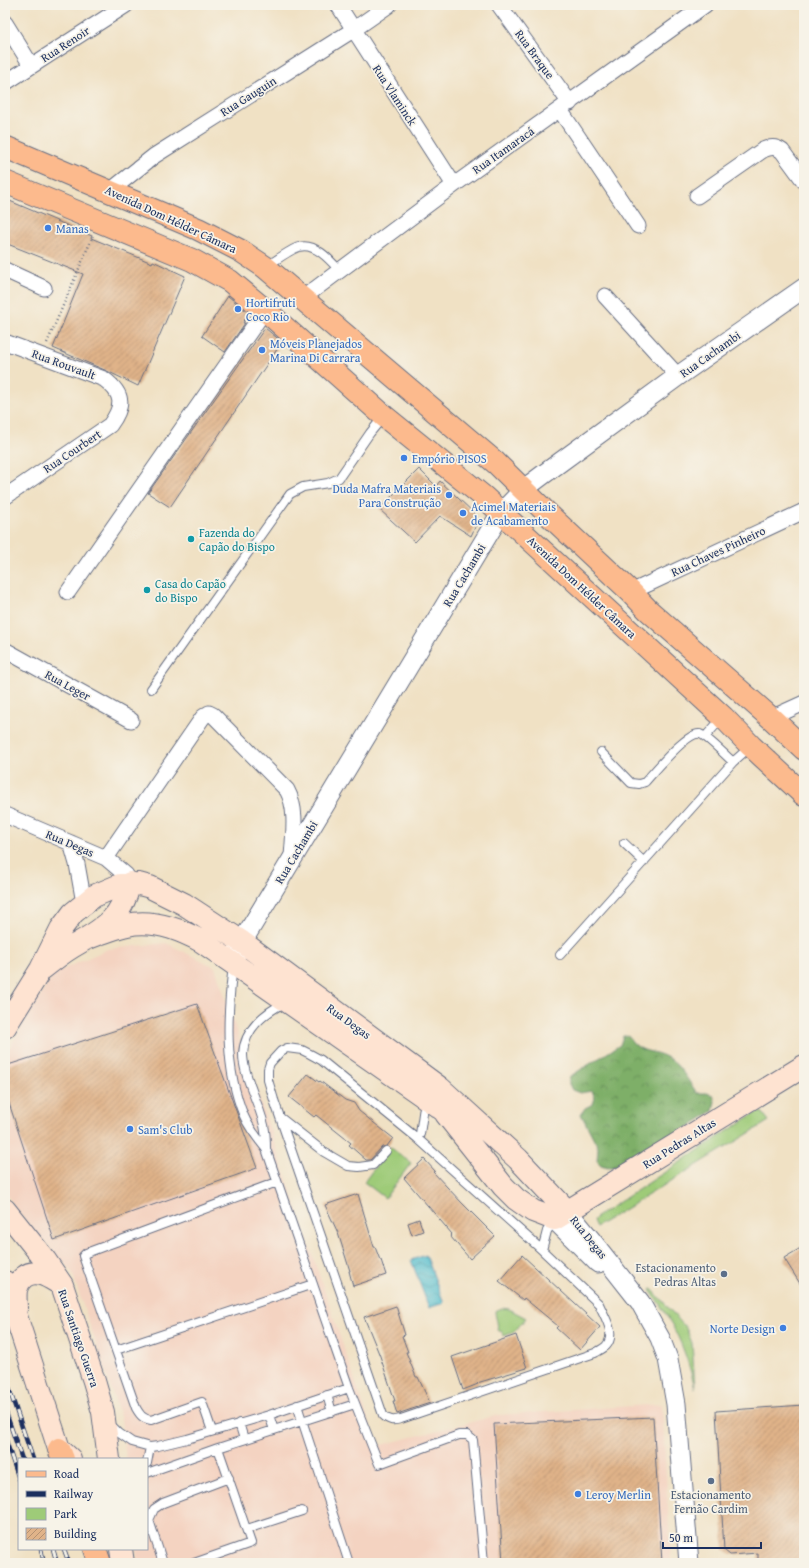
<svg xmlns="http://www.w3.org/2000/svg" width="809" height="1568" viewBox="0 0 809 1568" font-family="'Gentium Book Plus',serif">
<style>
.built{fill:#f4d3c1}
.green{fill:#9ecb78;stroke:#5c7d6b}
.forest{fill:url(#forest-crowns);stroke:#4c6f63}
.water{fill:url(#water-waves);stroke:#367696}
.building{fill:url(#building-hatch)}
.lines{fill:none;stroke-linecap:round;stroke-linejoin:round}
.service-casing{stroke:#666d82;stroke-width:10}
.minor-casing{stroke:#666d82;stroke-width:17}
.tertiary-casing{stroke:#666d82;stroke-width:21}
.secondary-casing{stroke:#666d82;stroke-width:24}
.primary-casing{stroke:#666d82;stroke-width:24}
.motorway-casing{stroke:#666d82;stroke-width:24}
.path{stroke:#666d82;stroke-width:2.5;stroke-dasharray:1 3;stroke-linecap:butt}
.service{stroke:#fff;stroke-width:8}
.minor{stroke:#fff;stroke-width:15}
.tertiary{stroke:#fff;stroke-width:19}
.secondary{stroke:#fee3d1;stroke-width:22}
.primary{stroke:#fcba8d;stroke-width:22}
.motorway{stroke:#fcba8d;stroke-width:22}
.rail-casing{stroke:#1b2f5e;stroke-width:4.5}
.rail{stroke:#f7f3e8;stroke-width:3;stroke-dasharray:9;stroke-linecap:butt}
.shop-dot{fill:#3f7fe0;stroke:#f7f3e8;stroke-width:1.5}
.culture-dot{fill:#0f9aa8;stroke:#f7f3e8;stroke-width:1.5}
.service-dot{fill:#5c6f8a;stroke:#f7f3e8;stroke-width:1.5}
.labels{text-anchor:middle;dominant-baseline:central;stroke-width:3.5;stroke-linejoin:round;paint-order:stroke}
.street-label{font-size:12px;fill:#1b2f5e;stroke:#f7f3e8}
.shop-label{font-size:12px;fill:#366cbe;stroke:#f7f3e8;text-anchor:start}
.culture-label{font-size:12px;fill:#0d838f;stroke:#f7f3e8;text-anchor:start}
.service-label{font-size:12px;fill:#4e5e75;stroke:#f7f3e8;text-anchor:end}
</style>
<defs>
<pattern id="forest-crowns" width="20" height="18" patternUnits="userSpaceOnUse"><rect width="20" height="18" fill="#7eaf68"/><path d="M2 6a3 3 0 1 1 6 0M12 15a3 3 0 1 1 6 0" fill="none" stroke="#668f59"/></pattern>
<pattern id="water-waves" width="16" height="10" patternUnits="userSpaceOnUse"><rect width="16" height="10" fill="#52bdcd"/><path d="M0 5q4-4 8 0t8 0" fill="none" stroke="#439aaa"/></pattern>
<pattern id="building-hatch" width="6" height="6" patternUnits="userSpaceOnUse"><rect width="6" height="6" fill="#e0b389"/><path d="M-1 1l2-2M0 6l6-6M5 7l2-2" fill="none" stroke="#b59273"/></pattern>
</defs>
<rect width="100%" height="100%" fill="#f7f3e8"/>
<filter id="ink" filterUnits="userSpaceOnUse"><feTurbulence type="fractalNoise" baseFrequency=".025" numOctaves="2"/><feDisplacementMap in="SourceGraphic" scale="8" xChannelSelector="R" yChannelSelector="G"/><feConvolveMatrix kernelMatrix="1 2 1 2 8 2 1 2 1" color-interpolation-filters="sRGB"/></filter>
<filter id="wash" filterUnits="userSpaceOnUse"><feTurbulence type="fractalNoise" baseFrequency=".012" numOctaves="4" result="noise"/><feDisplacementMap in="SourceGraphic" scale="16" xChannelSelector="R" yChannelSelector="G"/><feGaussianBlur stdDeviation="0.9" result="paint"/><feColorMatrix in="noise" values="0 0 0 0 0 0 0 0 0 0 0 0 0 0 0 0 0 1.4 0 .05"/><feComposite in="paint" operator="in"/></filter>
<g filter="url(#wash)">
<rect width="100%" height="100%" fill="#f0e1c4"/>
<path class="built" d="M 166,943 L 215,967 L 377,1446 L 499,1415 L 662,1404 L 671,1563 L 138,1563 L 136,1549 L 147,1549 L 147,1459 L 126,1459 L 121,1419 L 72,1272 L 18,1212 L 5,1192 L 5,1055 L 53,974 L 108,949 Z"/>
<path class="green" d="M 762,1112 L 769,1121 L 596,1227 L 594,1223 L 593,1220 L 595,1218 L 752,1115 L 756,1113 Z
M 390,1147 L 411,1163 L 385,1198 L 364,1182 Z
M 652,1289 L 686,1328 L 692,1343 L 695,1388 C 685,1347 674,1324 650,1290 Z
M 502,1308 L 509,1309 L 526,1318 L 514,1332 L 504,1336 L 502,1332 L 497,1330 C 499,1323 495,1318 495,1311 Z"/>
<path class="forest" d="M 623,1036 L 628,1036 C 641,1056 651,1048 668,1058 C 680,1065 689,1082 697,1093 L 707,1093 L 713,1095 L 715,1101 L 713,1111 L 634,1162 L 616,1167 L 608,1167 L 601,1165 L 597,1161 L 598,1147 L 581,1114 L 585,1108 L 593,1104 L 595,1098 L 592,1091 L 580,1093 L 572,1090 L 569,1084 L 569,1077 L 620,1045 Z"/>
<path class="water" d="M 426,1255 L 444,1303 L 429,1308 L 411,1260 Z"/>
<g id="blocks">
<path class="building" d="M 5,199 L 92,236 L 91,238 L 152,263 L 153,261 L 185,276 L 138,386 L 107,371 L 53,348 L 83,274 L 5,243 Z
M 228,296 L 249,313 L 243,323 L 245,323 L 225,352 L 202,336 Z
M 265,328 L 282,342 L 170,507 L 148,493 Z
M 419,469 L 436,486 L 440,481 L 475,514 L 477,523 L 471,536 L 440,516 L 415,542 L 379,509 Z
M 197,1004 L 257,1168 L 54,1240 L 5,1091 L 5,1066 Z
M 308,1074 L 319,1082 L 320,1081 L 345,1100 L 354,1103 L 359,1111 L 393,1138 L 387,1146 L 382,1147 L 370,1160 L 366,1160 L 349,1145 L 351,1143 L 316,1115 L 314,1117 L 289,1097 Z
M 424,1159 L 435,1171 L 433,1172 L 462,1203 L 495,1236 L 470,1259 L 450,1236 L 452,1234 L 404,1178 Z
M 358,1194 L 374,1247 L 375,1247 L 380,1260 L 381,1260 L 386,1275 L 353,1286 L 349,1271 L 350,1271 L 338,1233 L 325,1205 Z
M 419,1219 L 423,1231 L 412,1235 L 408,1223 Z
M 804,1246 L 804,1290 L 784,1258 Z
M 522,1255 L 600,1327 L 580,1350 L 556,1328 L 558,1326 L 524,1298 L 523,1300 L 499,1281 Z
M 396,1306 L 405,1335 L 402,1336 L 408,1352 L 406,1352 L 416,1377 L 418,1377 L 430,1403 L 397,1414 L 393,1401 L 395,1401 L 380,1356 L 364,1317 Z
M 516,1335 L 527,1368 L 477,1383 L 478,1384 L 463,1390 L 452,1357 Z
M 804,1405 L 804,1563 L 758,1563 L 758,1553 L 730,1555 L 724,1550 L 716,1411 Z
M 653,1417 L 662,1563 L 503,1563 L 494,1424 Z"/>
</g>
</g>
<g filter="url(#ink)">
<use href="#blocks" fill-opacity="0" stroke="#666d82" stroke-width="1"/>
<g class="lines">
<defs>
<path id="service" d="M 267,266 C 275,261 291,249 299,247 C 315,242 331,261 340,271
M 151,689 L 290,494 L 303,487 L 328,483 L 339,478 L 370,433 L 383,417
M 705,737 L 722,718
M 601,752 L 631,783 L 639,784 L 645,782 C 654,772 688,731 700,734 C 707,736 726,756 733,762
M 624,843 L 644,862
M 560,955 L 733,762 L 751,746
M 233,965 C 227,1015 224,1068 244,1116 C 249,1128 258,1139 266,1149
M 286,1002 C 266,1012 244,1029 243,1054 C 243,1070 251,1087 256,1101 C 260,1111 264,1121 265,1131 C 266,1137 266,1143 266,1149 L 349,1388 L 379,1464 L 459,1435 L 467,1435 L 473,1440 L 484,1563
M 282,1119 L 324,1152 L 348,1166 L 359,1167 L 373,1165 L 386,1151
M 417,1138 L 420,1134 L 425,1100
M 542,1250 L 417,1138 L 321,1060 L 310,1054 L 302,1050 L 287,1048 L 281,1051 L 270,1063 L 268,1069 L 268,1080 L 274,1100 L 383,1415 C 389,1421 393,1421 401,1419 L 595,1353 C 598,1351 603,1349 606,1346 C 617,1334 604,1316 599,1304 L 542,1250 L 547,1231 L 554,1220
M 116,1350 L 313,1284
M 327,1395 L 332,1412
M 297,1405 L 349,1563
M 269,1415 L 274,1430
M 239,1423 L 244,1439
M 110,1424 L 119,1433 L 132,1442 L 150,1447 L 158,1446 L 187,1439 L 269,1415 L 349,1388
M 212,1431 L 202,1402 L 151,1420 C 143,1419 140,1415 136,1408 L 83,1256 L 86,1253 L 277,1182
M 147,1463 L 150,1447
M 147,1473 L 218,1448 L 355,1404
M 247,1529 L 302,1511
M 163,1563 L 149,1520 L 154,1509 L 163,1503 L 229,1478
M 194,1563 L 251,1543 L 218,1448"/>
<path id="minor" d="M 338,5 L 454,185
M 499,5 L 570,103
M 5,23 L 31,65
M 5,83 L 126,5
M 560,110 L 638,226
M 110,191 L 154,156 L 353,30 L 389,5
M 697,196 L 763,150 C 770,147 775,146 782,151 L 804,181
M 5,270 L 44,288
M 605,296 L 678,376
M 303,298 L 454,185 L 705,5
M 5,342 L 104,379 C 124,394 124,406 110,425 L 5,497
M 68,592 L 265,310
M 631,592 L 804,511
M 5,650 L 131,720
M 771,718 L 804,703
M 5,815 L 106,858 L 126,875 L 130,883
M 71,843 L 77,864 L 84,903
M 106,858 L 203,717 L 209,713 L 213,715 L 287,790 C 298,810 293,836 292,858"/>
<path id="tertiary" d="M 236,954 L 242,942 L 501,513 L 524,489 L 544,474 L 678,376 L 804,288
M 568,1212 L 592,1241 L 640,1302 L 660,1338 L 668,1359 L 676,1404 L 689,1563
M 554,1219 L 598,1263"/>
<path id="secondary" d="M 88,938 C 101,933 114,928 127,925 C 153,919 179,929 201,941 L 443,1110 L 459,1123
M 42,969 C 52,961 62,953 72,947 C 104,928 120,921 130,883
M 5,1027 L 41,969 L 61,929 L 73,913 L 94,896 L 120,885 L 139,884 L 150,887 L 184,904 L 242,942 L 440,1088 L 518,1159 L 568,1212
M 446,1114 L 503,1186 L 516,1199 L 533,1211 L 554,1219
M 5,1210 L 45,1260 L 62,1285 L 94,1381 L 103,1412 L 109,1459
M 555,1219 L 804,1066
M 5,1282 L 59,1449 L 70,1459
M 16,1309 C 16,1303 15,1296 16,1290 C 17,1285 20,1280 24,1277 C 37,1267 51,1279 62,1285
M 121,1549 L 123,1563"/>
<path id="primary" d="M 5,147 L 198,229 L 241,251 L 265,267 L 496,463 L 550,516 L 631,592 L 648,610 L 771,718 L 804,749
M 5,182 L 192,260 L 230,281 L 265,310 L 384,416 L 484,497 L 723,717 L 751,746 L 804,795"/>
<path id="motorway" d="M 59,1449 L 63,1459
M 95,1549 L 100,1563"/>
</defs>
<use href="#service" class="service-casing"/>
<use href="#minor" class="minor-casing"/>
<use href="#tertiary" class="tertiary-casing"/>
<use href="#secondary" class="secondary-casing"/>
<use href="#primary" class="primary-casing"/>
<use href="#motorway" class="motorway-casing"/>
<path class="path" d="M 47,343 L 93,236"/>
<use href="#service" class="service"/>
<use href="#minor" class="minor"/>
<use href="#tertiary" class="tertiary"/>
<use href="#secondary" class="secondary"/>
<use href="#primary" class="primary"/>
<use href="#motorway" class="motorway"/>
<defs>
<path id="rail" d="M 5,1377 L 33,1459
M 5,1410 L 22,1459
M 5,1438 L 19,1479
M 41,1549 L 44,1563
M 53,1549 L 57,1563
M 64,1549 L 69,1563"/>
</defs>
<use href="#rail" class="rail-casing"/>
<use href="#rail" class="rail"/>
</g>
</g>
<g class="shop-dot">
<circle cx="48" cy="228" r="4"/>
<circle cx="238" cy="309" r="4"/>
<circle cx="262" cy="350" r="4"/>
<circle cx="404" cy="458" r="4"/>
<circle cx="449" cy="495" r="4"/>
<circle cx="463" cy="513" r="4"/>
<circle cx="130" cy="1129" r="4"/>
<circle cx="783" cy="1328" r="4"/>
<circle cx="578" cy="1494" r="4"/>
</g>
<g class="culture-dot">
<circle cx="191" cy="539" r="4"/>
<circle cx="147" cy="590" r="4"/>
</g>
<g class="service-dot">
<circle cx="724" cy="1274" r="4"/>
<circle cx="711" cy="1481" r="4"/>
</g>
<g class="labels">
<g class="street-label">
<text transform="translate(65 44) rotate(-33)">Rua Renoir</text>
<text transform="translate(535 54) rotate(54)">Rua Braque</text>
<text transform="translate(395 95) rotate(57)">Rua Vlaminck</text>
<text transform="translate(248 96) rotate(-32)">Rua Gauguin</text>
<text transform="translate(503 150) rotate(-35)">Rua Itamaracá</text>
<text transform="translate(171 219) rotate(25)">Avenida Dom Hélder Câmara</text>
<text transform="translate(710 354) rotate(-35)">Rua Cachambi</text>
<text transform="translate(64 364) rotate(20)">Rua Rouvault</text>
<text transform="translate(72 451) rotate(-34)">Rua Courbert</text>
<text transform="translate(718 551) rotate(-25)">Rua Chaves Pinheiro</text>
<text transform="translate(464 575) rotate(-59)">Rua Cachambi</text>
<text transform="translate(582 587) rotate(43)">Avenida Dom Hélder Câmara</text>
<text transform="translate(68 685) rotate(29)">Rua Leger</text>
<text transform="translate(70 843) rotate(23)">Rua Degas</text>
<text transform="translate(296 852) rotate(-59)">Rua Cachambi</text>
<text transform="translate(349 1021) rotate(36)">Rua Degas</text>
<text transform="translate(679 1143) rotate(-32)">Rua Pedras Altas</text>
<text transform="translate(589 1237) rotate(51)">Rua Degas</text>
<text transform="translate(79 1338) rotate(71)">Rua Santiago Guerra</text>
</g>
<g class="shop-label">
<text x="56" y="228">Manas</text>
<text x="246" y="302">Hortifruti<tspan x="246" dy="14">Coco Rio</tspan></text>
<text x="270" y="343">Móveis Planejados<tspan x="270" dy="14">Marina Di Carrara</tspan></text>
<text x="412" y="458">Empório PISOS</text>
<text x="441" y="488" text-anchor="end">Duda Mafra Materiais<tspan x="441" dy="14">Para Construção</tspan></text>
<text x="471" y="506">Acimel Materiais<tspan x="471" dy="14">de Acabamento</tspan></text>
<text x="138" y="1129">Sam's Club</text>
<text x="775" y="1328" text-anchor="end">Norte Design</text>
<text x="586" y="1494">Leroy Merlin</text>
</g>
<g class="culture-label">
<text x="199" y="532">Fazenda do<tspan x="199" dy="14">Capão do Bispo</tspan></text>
<text x="155" y="583">Casa do Capão<tspan x="155" dy="14">do Bispo</tspan></text>
</g>
<g class="service-label">
<text x="716" y="1267">Estacionamento<tspan x="716" dy="14">Pedras Altas</tspan></text>
<text x="711" y="1494" text-anchor="middle">Estacionamento<tspan x="711" dy="14">Fernão Cardim</tspan></text>
</g>
</g>
<rect width="809" height="1568" fill="none" stroke="#f7f3e8" stroke-width="20"/>
<rect x="18" y="1458" width="130" height="92" fill="#f7f3e8" stroke="#9fa5b1"/>
<rect x="26" y="1471" width="20" height="6" fill="#fcba8d" stroke="#9fa5b1"/>
<text x="54" y="1478" font-size="12" fill="#1b2f5e">Road</text>
<rect x="26" y="1491" width="20" height="6" fill="#1b2f5e" stroke="#9fa5b1"/>
<text x="54" y="1498" font-size="12" fill="#1b2f5e">Railway</text>
<rect x="26" y="1508" width="20" height="12" fill="#9ecb78" stroke="#9fa5b1"/>
<text x="54" y="1518" font-size="12" fill="#1b2f5e">Park</text>
<rect x="26" y="1528" width="20" height="12" fill="url(#building-hatch)" stroke="#9fa5b1"/>
<text x="54" y="1538" font-size="12" fill="#1b2f5e">Building</text>
<path d="M663 1542v6h98v-6" fill="none" stroke="#1b2f5e" stroke-width="2"/>
<text x="669" y="1542" font-size="12" fill="#1b2f5e" stroke="#f7f3e8" stroke-width="3" paint-order="stroke">50 m</text>
</svg>
